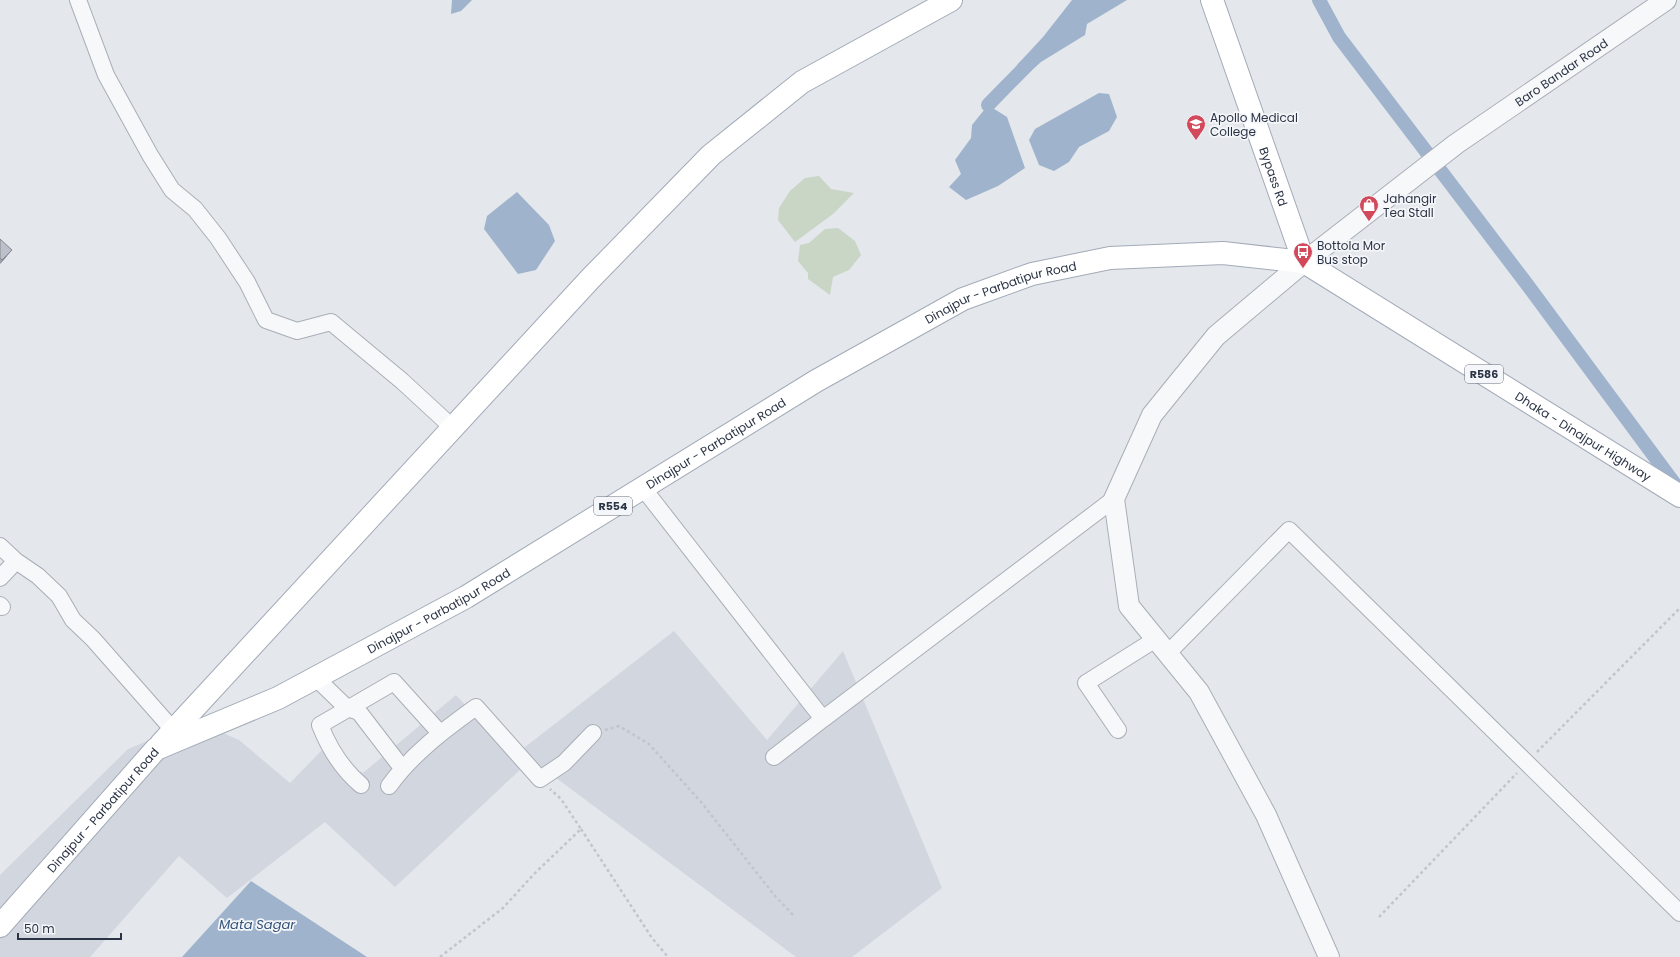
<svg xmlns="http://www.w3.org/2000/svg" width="1680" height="957" viewBox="0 0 1680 957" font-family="Poppins,sans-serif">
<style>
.built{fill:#d2d6de}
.green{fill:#c9d6c5}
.water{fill:#9fb4cc}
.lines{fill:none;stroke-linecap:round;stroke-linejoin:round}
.canal{stroke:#9fb4cc;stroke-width:14}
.minor-casing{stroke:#a9aeb7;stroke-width:18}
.tertiary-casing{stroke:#a9aeb7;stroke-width:22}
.primary-casing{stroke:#a3abb8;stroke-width:24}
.path{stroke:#c2c5cb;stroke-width:2.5;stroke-dasharray:3 3;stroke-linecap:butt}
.minor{stroke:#f7f8fa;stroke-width:16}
.tertiary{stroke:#f7f8fa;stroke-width:20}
.primary{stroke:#fff;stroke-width:22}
.wall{fill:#a1a5ae}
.shaded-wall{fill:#83868d}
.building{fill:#bbc0ca;stroke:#83868d}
.labels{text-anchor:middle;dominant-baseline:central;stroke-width:3.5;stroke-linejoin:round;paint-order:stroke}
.shield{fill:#f4f6f9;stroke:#676e7b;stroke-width:1}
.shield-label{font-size:11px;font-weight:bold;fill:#2b3445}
.street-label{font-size:12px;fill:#2b3445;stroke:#f4f6f9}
.poi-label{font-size:12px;fill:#2b3445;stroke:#f4f6f9;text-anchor:start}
.water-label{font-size:13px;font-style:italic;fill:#34527a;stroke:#f4f6f9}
</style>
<rect width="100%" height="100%" fill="#e4e7ec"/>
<path class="built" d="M 674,631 L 767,740 L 843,651 L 942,888 L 852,957 L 796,957 L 520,751 Z
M 456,695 L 522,768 L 395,887 L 325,822 L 227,898 L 179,856 L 90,957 L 0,957 L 0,875 L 128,749 L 196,721 L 239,740 L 290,783 L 322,750 L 363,773 Z"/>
<path class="green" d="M 819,176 L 831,189 L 854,193 L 833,214 L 795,242 L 778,220 L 779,208 L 790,191 L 805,178 Z
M 838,228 L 855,241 L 861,255 L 849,270 L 833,277 L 830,295 L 808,279 L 808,273 L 798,261 L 800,245 L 809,243 L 825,229 Z"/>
<path class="water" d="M 452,0 L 472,0 L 461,11 L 451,14 Z
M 1072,0 L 1127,0 L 1087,24 L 1085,35 L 1041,62 L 1023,78 L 1017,65 L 1043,37 Z
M 1099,93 L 1109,94 L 1117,117 L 1109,131 L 1079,147 L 1069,162 L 1054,171 L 1039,165 L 1029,140 L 1035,129 Z
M 988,105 L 1007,117 L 1025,168 L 998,186 L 966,200 L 949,187 L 961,174 L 955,160 L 971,138 L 972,125 Z
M 517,192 L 549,225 L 555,241 L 536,270 L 518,274 L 484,229 L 487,216 Z
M 251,881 L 367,957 L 182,957 Z"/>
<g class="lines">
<path class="canal" d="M 1319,0 L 1339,37 L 1526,283 L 1680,491
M 988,105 L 1033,59"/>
<defs>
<path id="minor" d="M 78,0 L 106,75 L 150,155 L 172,190 L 195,209 L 218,238 L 247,282 L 266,320 L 297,331 L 331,322 L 402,381 L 453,428
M 643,488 L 823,719 L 1114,499
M 0,546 L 16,561 L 38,576 L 59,596 L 73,620 L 93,639 L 174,731
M 0,578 L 16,561
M 0,605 L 2,607
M 1168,653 L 1289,530 L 1680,913
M 316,678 L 347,708 L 359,712 L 402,768
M 1118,730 L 1086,683 L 1156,639
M 774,757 L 823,719
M 361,785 C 342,769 329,748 320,725 L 394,682 L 440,733
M 389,786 C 412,754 444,730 476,707 L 540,779 L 564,763 L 593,733"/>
<g id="tertiary">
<path id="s1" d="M 1329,957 L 1266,815 L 1199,692 L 1129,606 L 1114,499 L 1152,415 L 1216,336 L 1304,262 L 1456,144 L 1666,0"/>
</g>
<g id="primary">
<path id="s2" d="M 1212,0 L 1304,262"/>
<path d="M 161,744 L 591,278 L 711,155 L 802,82 L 951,0"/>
<path id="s3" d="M 0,926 L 156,749 L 278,698 L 466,597 L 816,381 L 963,299 L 1032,274 L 1110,258 L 1223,253 L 1304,262 L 1680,496"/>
</g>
</defs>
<use href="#minor" class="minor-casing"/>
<use href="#tertiary" class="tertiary-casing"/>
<use href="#primary" class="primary-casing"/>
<path class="path" d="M 605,730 L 619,726 L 649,744 L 701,802 L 775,896 L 795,917
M 1537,752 L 1680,608
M 581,829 L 652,938 L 668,957
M 1379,917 L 1517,773
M 440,957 L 503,908 L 534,874 L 581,829 L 561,799 L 550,789"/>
<use href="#minor" class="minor"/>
<use href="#tertiary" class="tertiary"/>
<use href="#primary" class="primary"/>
</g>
<path class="wall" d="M 0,239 L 7,256 L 0,264 Z"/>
<path class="shaded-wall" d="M 12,250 L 7,256 L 0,264 L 2,260 Z"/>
<path class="building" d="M 0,239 L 12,250 L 2,260 L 0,258 Z"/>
<defs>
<symbol id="university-pin" viewBox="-11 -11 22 30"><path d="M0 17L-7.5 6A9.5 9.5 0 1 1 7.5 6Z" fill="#d1495b" stroke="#f4f6f9"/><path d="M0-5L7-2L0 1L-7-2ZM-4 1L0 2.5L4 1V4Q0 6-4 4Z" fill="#fff"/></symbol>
<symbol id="shop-pin" viewBox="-11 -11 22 30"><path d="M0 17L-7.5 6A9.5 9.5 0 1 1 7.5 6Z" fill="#d1495b" stroke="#f4f6f9"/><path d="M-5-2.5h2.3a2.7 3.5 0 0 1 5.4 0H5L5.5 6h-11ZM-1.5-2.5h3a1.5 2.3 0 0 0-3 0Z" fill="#fff"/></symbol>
<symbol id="bus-pin" viewBox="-11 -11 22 30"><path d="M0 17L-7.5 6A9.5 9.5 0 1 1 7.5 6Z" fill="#d1495b" stroke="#f4f6f9"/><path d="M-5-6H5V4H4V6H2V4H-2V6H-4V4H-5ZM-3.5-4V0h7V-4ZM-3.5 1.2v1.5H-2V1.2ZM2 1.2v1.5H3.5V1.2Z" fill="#fff"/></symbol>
</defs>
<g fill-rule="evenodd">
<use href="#university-pin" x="1185" y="113" width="22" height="30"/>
<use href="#shop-pin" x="1358" y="194" width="22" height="30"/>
<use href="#bus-pin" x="1292" y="241" width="22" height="30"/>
</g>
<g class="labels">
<g class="shield">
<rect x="1465" y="365" width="38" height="18" rx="3"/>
<rect x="594" y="497" width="38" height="18" rx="3"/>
</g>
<g class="shield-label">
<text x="1484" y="374">R586</text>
<text x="613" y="506">R554</text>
</g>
<g class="street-label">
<text stroke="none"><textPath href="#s1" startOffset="1143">Baro Bandar Road</textPath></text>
<text stroke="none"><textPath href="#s2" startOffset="187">Bypass Rd</textPath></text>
<text stroke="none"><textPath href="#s3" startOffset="1199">Dinajpur - Parbatipur Road</textPath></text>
<text stroke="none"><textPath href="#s3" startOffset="1838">Dhaka - Dinajpur Highway</textPath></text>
<text stroke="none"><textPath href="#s3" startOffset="875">Dinajpur - Parbatipur Road</textPath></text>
<text stroke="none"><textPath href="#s3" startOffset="551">Dinajpur - Parbatipur Road</textPath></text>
<text stroke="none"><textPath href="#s3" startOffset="155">Dinajpur - Parbatipur Road</textPath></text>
</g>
<g class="poi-label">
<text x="1210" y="117">Apollo Medical<tspan x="1210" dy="14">College</tspan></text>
<text x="1383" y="198">Jahangir<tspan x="1383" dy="14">Tea Stall</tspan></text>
<text x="1317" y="245">Bottola Mor<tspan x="1317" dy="14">Bus stop</tspan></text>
</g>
<g class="water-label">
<text x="257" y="924">Mata Sagar</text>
</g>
</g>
<path d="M18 933v6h103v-6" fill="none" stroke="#2b3445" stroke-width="2"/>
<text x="24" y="933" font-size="12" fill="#2b3445" stroke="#f4f6f9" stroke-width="3" paint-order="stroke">50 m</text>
</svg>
